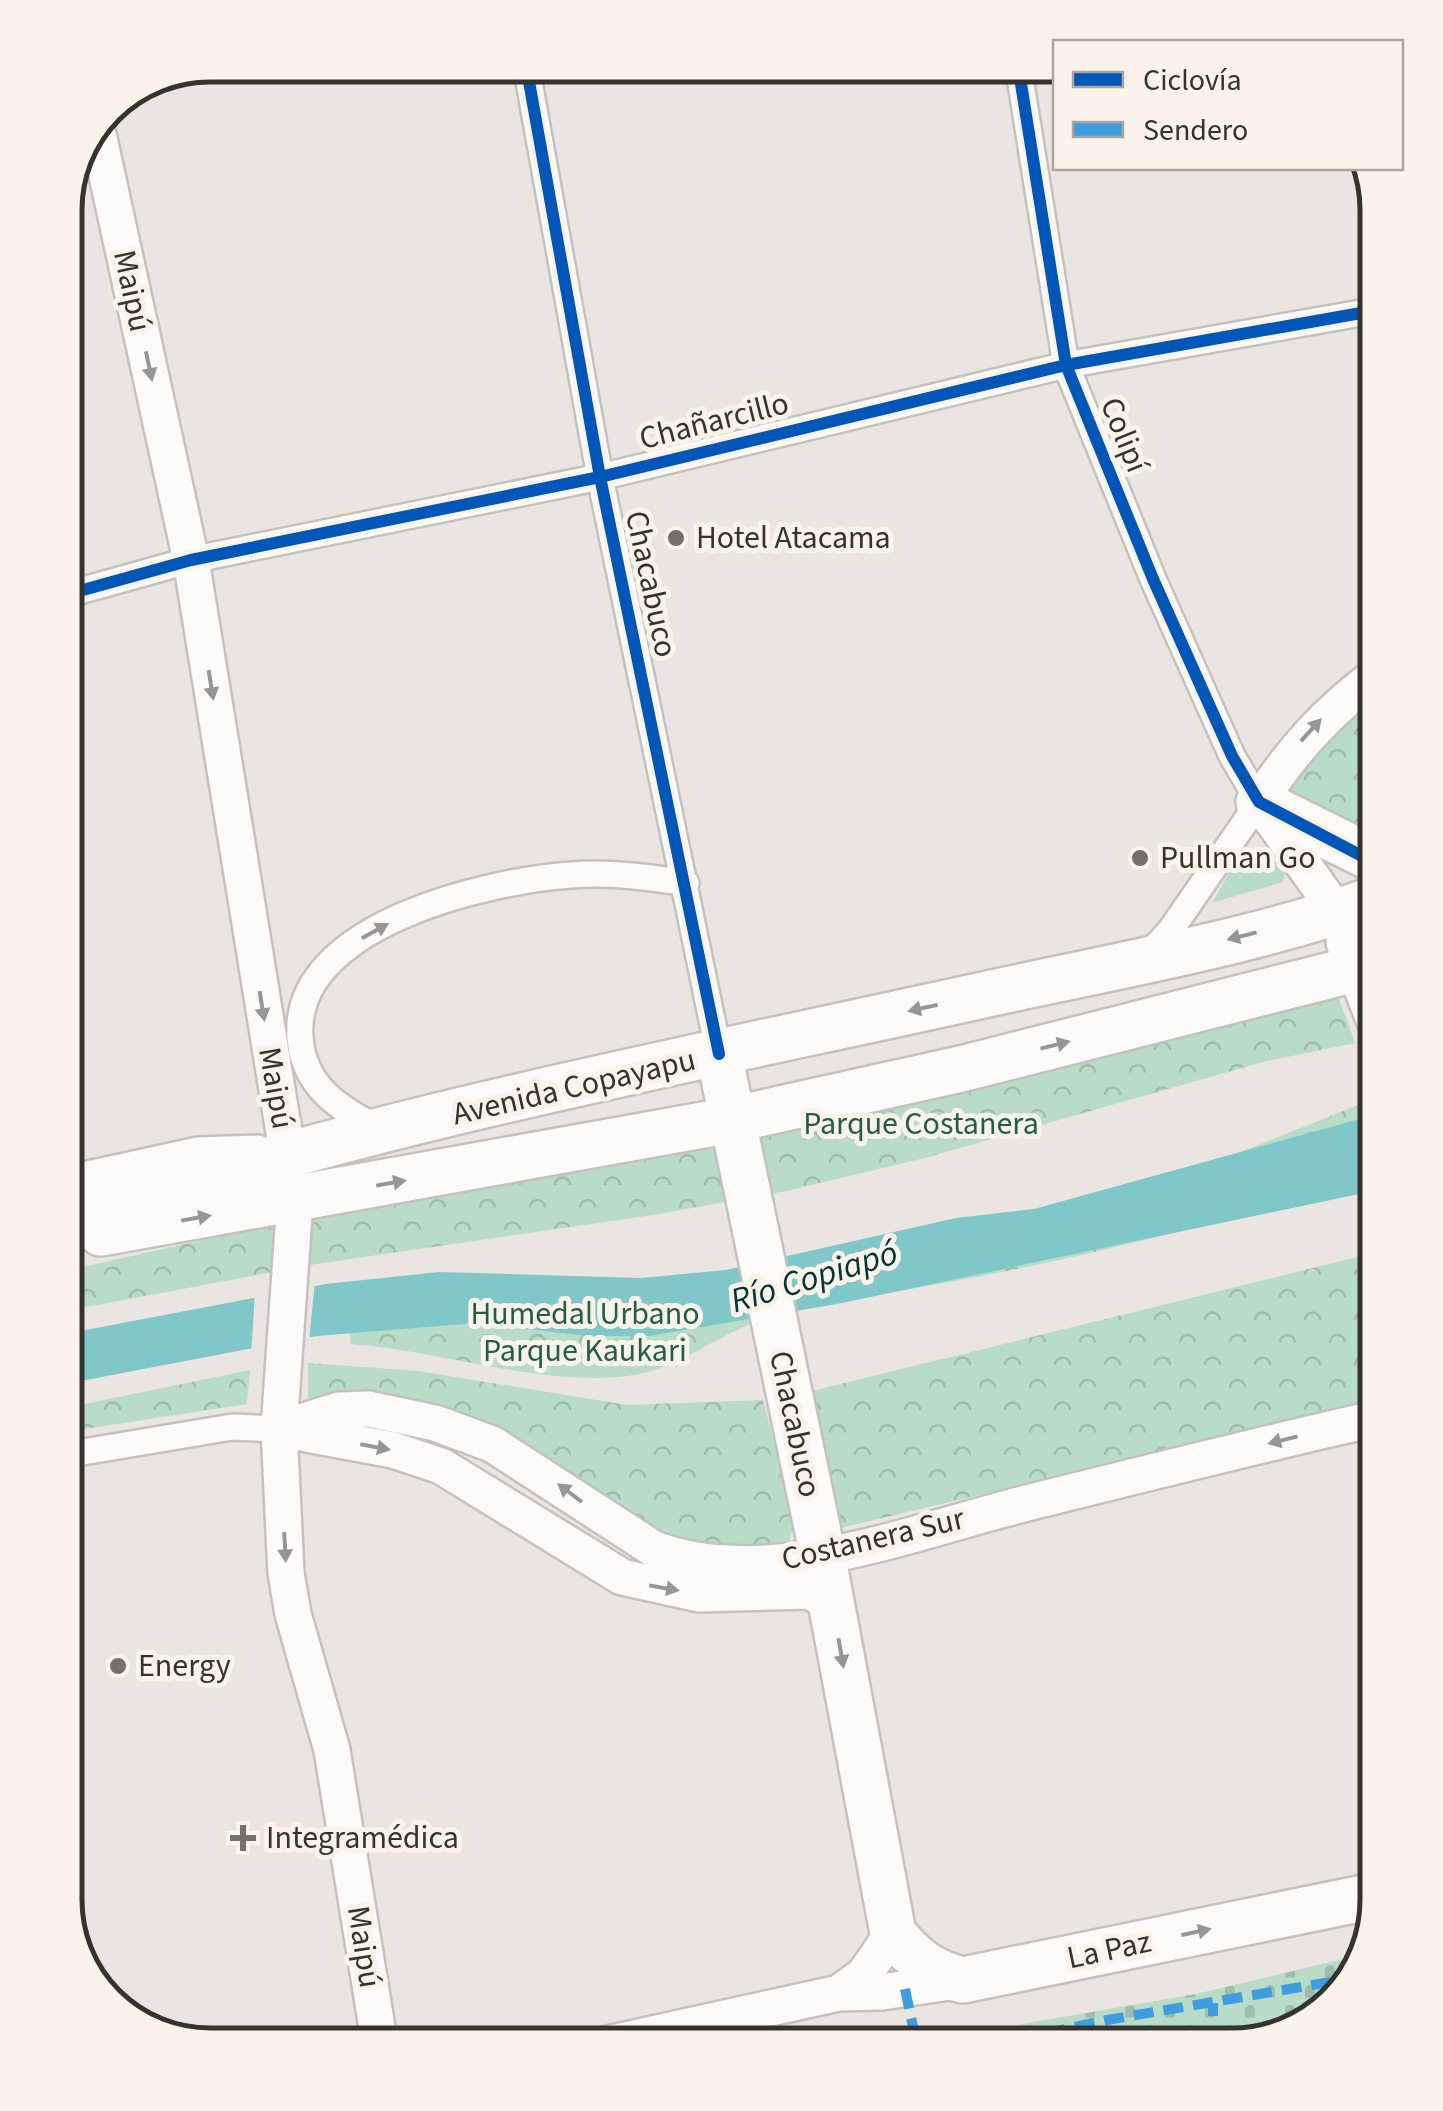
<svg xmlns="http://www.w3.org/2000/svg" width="1443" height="2111" viewBox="0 0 1443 2111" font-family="'Source Sans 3',sans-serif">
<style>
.grass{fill:#b8dcc7}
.cemetery{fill:url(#cemetery-stones)}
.park{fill:url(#park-crowns)}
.water{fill:#80c7c9}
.pier{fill:#eae5e0}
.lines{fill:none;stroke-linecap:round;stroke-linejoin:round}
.street-casing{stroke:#c5c1bd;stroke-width:30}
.secondary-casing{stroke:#c5c1bd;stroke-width:40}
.highway-casing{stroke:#c5c1bd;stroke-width:50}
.street{stroke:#fcfbfa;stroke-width:25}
.secondary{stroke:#fcfbfa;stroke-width:35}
.highway{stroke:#fcfbfa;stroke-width:45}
.quiet{stroke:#3e9de1;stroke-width:10;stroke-dasharray:20 10;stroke-linecap:butt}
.cycleway-casing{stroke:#faf3ea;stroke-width:19}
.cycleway{stroke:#0057b8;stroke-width:12}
.oneway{fill:#989694}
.poi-dot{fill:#74716d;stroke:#faf3ea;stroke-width:4}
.labels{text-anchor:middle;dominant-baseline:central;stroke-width:10;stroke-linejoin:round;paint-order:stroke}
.street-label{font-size:32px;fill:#35322f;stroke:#faf3ea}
.poi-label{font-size:32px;fill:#35322f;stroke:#faf3ea;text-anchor:start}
.park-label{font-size:32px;fill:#225e45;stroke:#faf3ea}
.water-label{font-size:35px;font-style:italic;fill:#013538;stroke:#faf3ea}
.rim{fill:none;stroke:#35322f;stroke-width:5}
</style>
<defs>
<pattern id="cemetery-stones" width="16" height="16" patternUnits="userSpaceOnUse" patternTransform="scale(2.5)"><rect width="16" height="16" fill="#b8dcc7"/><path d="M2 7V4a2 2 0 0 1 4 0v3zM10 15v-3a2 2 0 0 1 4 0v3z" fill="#9fbdab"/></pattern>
<pattern id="park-crowns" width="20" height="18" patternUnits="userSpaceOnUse" patternTransform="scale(2.5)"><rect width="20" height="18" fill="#b8dcc7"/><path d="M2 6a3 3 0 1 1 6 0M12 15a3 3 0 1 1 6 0" fill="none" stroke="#9fbdab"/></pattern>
</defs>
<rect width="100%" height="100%" fill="#eae5e0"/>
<path class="grass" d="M 1249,854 C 1266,854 1277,856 1285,872 L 1283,882 L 1212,903 L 1235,863 Z"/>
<path class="cemetery" d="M 1364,1954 L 1358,1974 L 1305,2027 L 1233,2046 L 894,2046 L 1196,1994 Z"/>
<path class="park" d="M 1378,682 L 1378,852 L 1284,793 L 1314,743 Z
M 1334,985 L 1355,1043 L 1263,1062 L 925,1158 L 786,1191 L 653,1215 L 316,1264 L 65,1311 L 65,1271 Z
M 1378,1097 L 1378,1180 C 1266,1209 1153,1240 1040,1264 C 951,1284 860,1295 772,1317 C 718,1331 684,1369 627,1376 C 542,1387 438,1350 350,1344 L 352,1282 L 651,1301 L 985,1226 L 1223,1159 Z
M 1378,1252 L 1378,1399 L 841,1528 L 812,1391 Z
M 308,1363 L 419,1371 L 627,1405 L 763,1400 L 795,1524 L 789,1541 L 724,1547 L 664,1537 L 383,1398 L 308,1398 Z
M 250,1370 L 247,1404 L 65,1432 L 65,1408 Z"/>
<path class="water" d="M 1378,1114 L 1378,1190 L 842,1303 L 649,1336 L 588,1336 L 477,1323 L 317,1336 L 65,1384 L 65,1334 L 326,1284 L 439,1272 L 641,1278 L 726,1270 L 956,1218 L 1034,1209 Z"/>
<path class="pier" d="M 315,1281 L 309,1342 L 251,1355 L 255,1293 Z"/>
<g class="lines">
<defs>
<path id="street" d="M 526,65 L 600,477 L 719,1054
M 1018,65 L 1066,365 L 1153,579 L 1232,756 L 1259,802 L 1170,931 L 1145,958
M 65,595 L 191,560 L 600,477 L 1066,365 L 1378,310
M 380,1129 C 340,1110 303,1086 300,1037 C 292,925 487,881 571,875 C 610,872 648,877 686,883
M 65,1455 L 232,1427 L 279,1429"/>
<path id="secondary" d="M 98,134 L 191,560 L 295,1200 L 279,1429 L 286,1573 L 293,1614 L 332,1750 L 380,2046
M 1337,912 L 1259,802 C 1293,749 1328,711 1378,674
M 65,1184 L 198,1155 L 257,1153
M 279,1429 L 339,1410 L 369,1409 L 435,1423 L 492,1444 L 654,1549 C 769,1592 916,1530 1031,1502 C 1147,1473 1262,1444 1378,1418
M 280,1429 L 393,1450 L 441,1466 L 622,1577 L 699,1594 L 809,1591 L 833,1605
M 839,1993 L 864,1975 L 893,1933
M 598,2046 L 839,1993 L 882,1992 L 963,1980"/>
<path id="highway" d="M 1259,802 L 1378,861
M 1349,942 L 1378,1016
M 719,1054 L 817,1527 L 893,1933 C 913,1958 931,1973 963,1980 L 1378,1895
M 65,1223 C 361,1122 670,1064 974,997 C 1109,967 1248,944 1378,898
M 101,1233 L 731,1120 L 961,1069 L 1359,968 L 1378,957"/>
</defs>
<use href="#street" class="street-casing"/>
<use href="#secondary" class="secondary-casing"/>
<use href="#highway" class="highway-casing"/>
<use href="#street" class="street"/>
<use href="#secondary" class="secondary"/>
<use href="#highway" class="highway"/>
<path class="quiet" d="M 905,1989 L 917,2046
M 987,2046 L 1107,2020 L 1354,1978
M 1213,2046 L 1213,2003"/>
<defs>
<path id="cycleway" d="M 526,65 L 600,477 L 719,1054
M 1018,65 L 1066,365 L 1153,579 L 1232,756 L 1259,802 L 1358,854
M 65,595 L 191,560 L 600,477 L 1066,365 L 1378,310"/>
</defs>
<use href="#cycleway" class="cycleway-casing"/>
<use href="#cycleway" class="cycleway"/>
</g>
<defs><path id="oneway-solid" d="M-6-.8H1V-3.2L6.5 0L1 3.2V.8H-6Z" transform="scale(2.5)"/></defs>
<g class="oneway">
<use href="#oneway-solid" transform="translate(149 366) rotate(78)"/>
<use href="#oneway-solid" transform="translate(211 685) rotate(81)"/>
<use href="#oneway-solid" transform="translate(1311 730) rotate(-48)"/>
<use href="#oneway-solid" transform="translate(375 931) rotate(-29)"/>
<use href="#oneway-solid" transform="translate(1242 936) rotate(166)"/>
<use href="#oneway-solid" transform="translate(262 1006) rotate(81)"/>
<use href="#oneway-solid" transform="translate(923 1008) rotate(168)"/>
<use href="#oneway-solid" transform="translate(1055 1045) rotate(-14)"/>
<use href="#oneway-solid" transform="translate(391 1183) rotate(-10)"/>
<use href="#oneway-solid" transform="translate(196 1218) rotate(-10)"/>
<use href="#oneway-solid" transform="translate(1283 1440) rotate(166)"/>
<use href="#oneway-solid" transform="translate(375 1447) rotate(11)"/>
<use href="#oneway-solid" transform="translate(570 1493) rotate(-143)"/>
<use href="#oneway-solid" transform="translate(285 1547) rotate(87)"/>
<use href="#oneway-solid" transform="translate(664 1588) rotate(10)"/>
<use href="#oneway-solid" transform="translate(841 1653) rotate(80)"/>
<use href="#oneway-solid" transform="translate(1196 1932) rotate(-12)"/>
</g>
<g class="poi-dot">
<circle cx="676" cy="538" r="10"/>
<circle cx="1140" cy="858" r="10"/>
<circle cx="118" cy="1666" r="10"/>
<path d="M238 1823h10v10h10v10h-10v10h-10v-10h-10v-10h10z"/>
</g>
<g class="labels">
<g class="street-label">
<text transform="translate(132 291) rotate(78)">Maipú</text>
<text transform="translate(714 421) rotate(-14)">Chañarcillo</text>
<text transform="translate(1124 435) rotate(68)">Colipí</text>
<text transform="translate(651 584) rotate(78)">Chacabuco</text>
<text transform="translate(574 1087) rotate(-13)">Avenida Copayapu</text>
<text transform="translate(276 1088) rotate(80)">Maipú</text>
<text transform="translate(795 1424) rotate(78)">Chacabuco</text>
<text transform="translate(873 1539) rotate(-13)">Costanera Sur</text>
<text transform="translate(364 1947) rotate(81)">Maipú</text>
<text transform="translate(1109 1950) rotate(-12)">La Paz</text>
</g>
<g class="poi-label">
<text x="696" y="538">Hotel Atacama</text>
<text x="1160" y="858">Pullman Go</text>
<text x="138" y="1666">Energy</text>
<text x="266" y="1838">Integramédica</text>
</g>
<g class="park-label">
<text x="921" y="1124">Parque Costanera</text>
<text x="585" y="1314">Humedal Urbano<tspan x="585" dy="37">Parque Kaukari</tspan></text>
</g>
<g class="water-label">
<text transform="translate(814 1277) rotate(-17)">Río Copiapó</text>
</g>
</g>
<path d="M0 0H1443V2111H0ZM210 82H1232A128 128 0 0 1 1360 210V1900A128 128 0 0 1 1232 2028H210A128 128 0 0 1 82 1900V210A128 128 0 0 1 210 82Z" fill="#faf3ea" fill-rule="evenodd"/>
<path class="rim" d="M210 82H1232A128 128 0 0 1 1360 210V1900A128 128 0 0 1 1232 2028H210A128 128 0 0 1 82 1900V210A128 128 0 0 1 210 82Z"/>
<rect x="1053" y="40" width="350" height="130" fill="#faf3ea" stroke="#aba69f" stroke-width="2.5"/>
<rect x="1073" y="72" width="50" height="15" fill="#0057b8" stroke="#aba69f" stroke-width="2.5"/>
<text x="1143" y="90" font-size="30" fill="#35322f">Ciclovía</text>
<rect x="1073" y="122" width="50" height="15" fill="#3e9de1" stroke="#aba69f" stroke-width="2.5"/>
<text x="1143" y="140" font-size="30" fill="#35322f">Sendero</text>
</svg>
